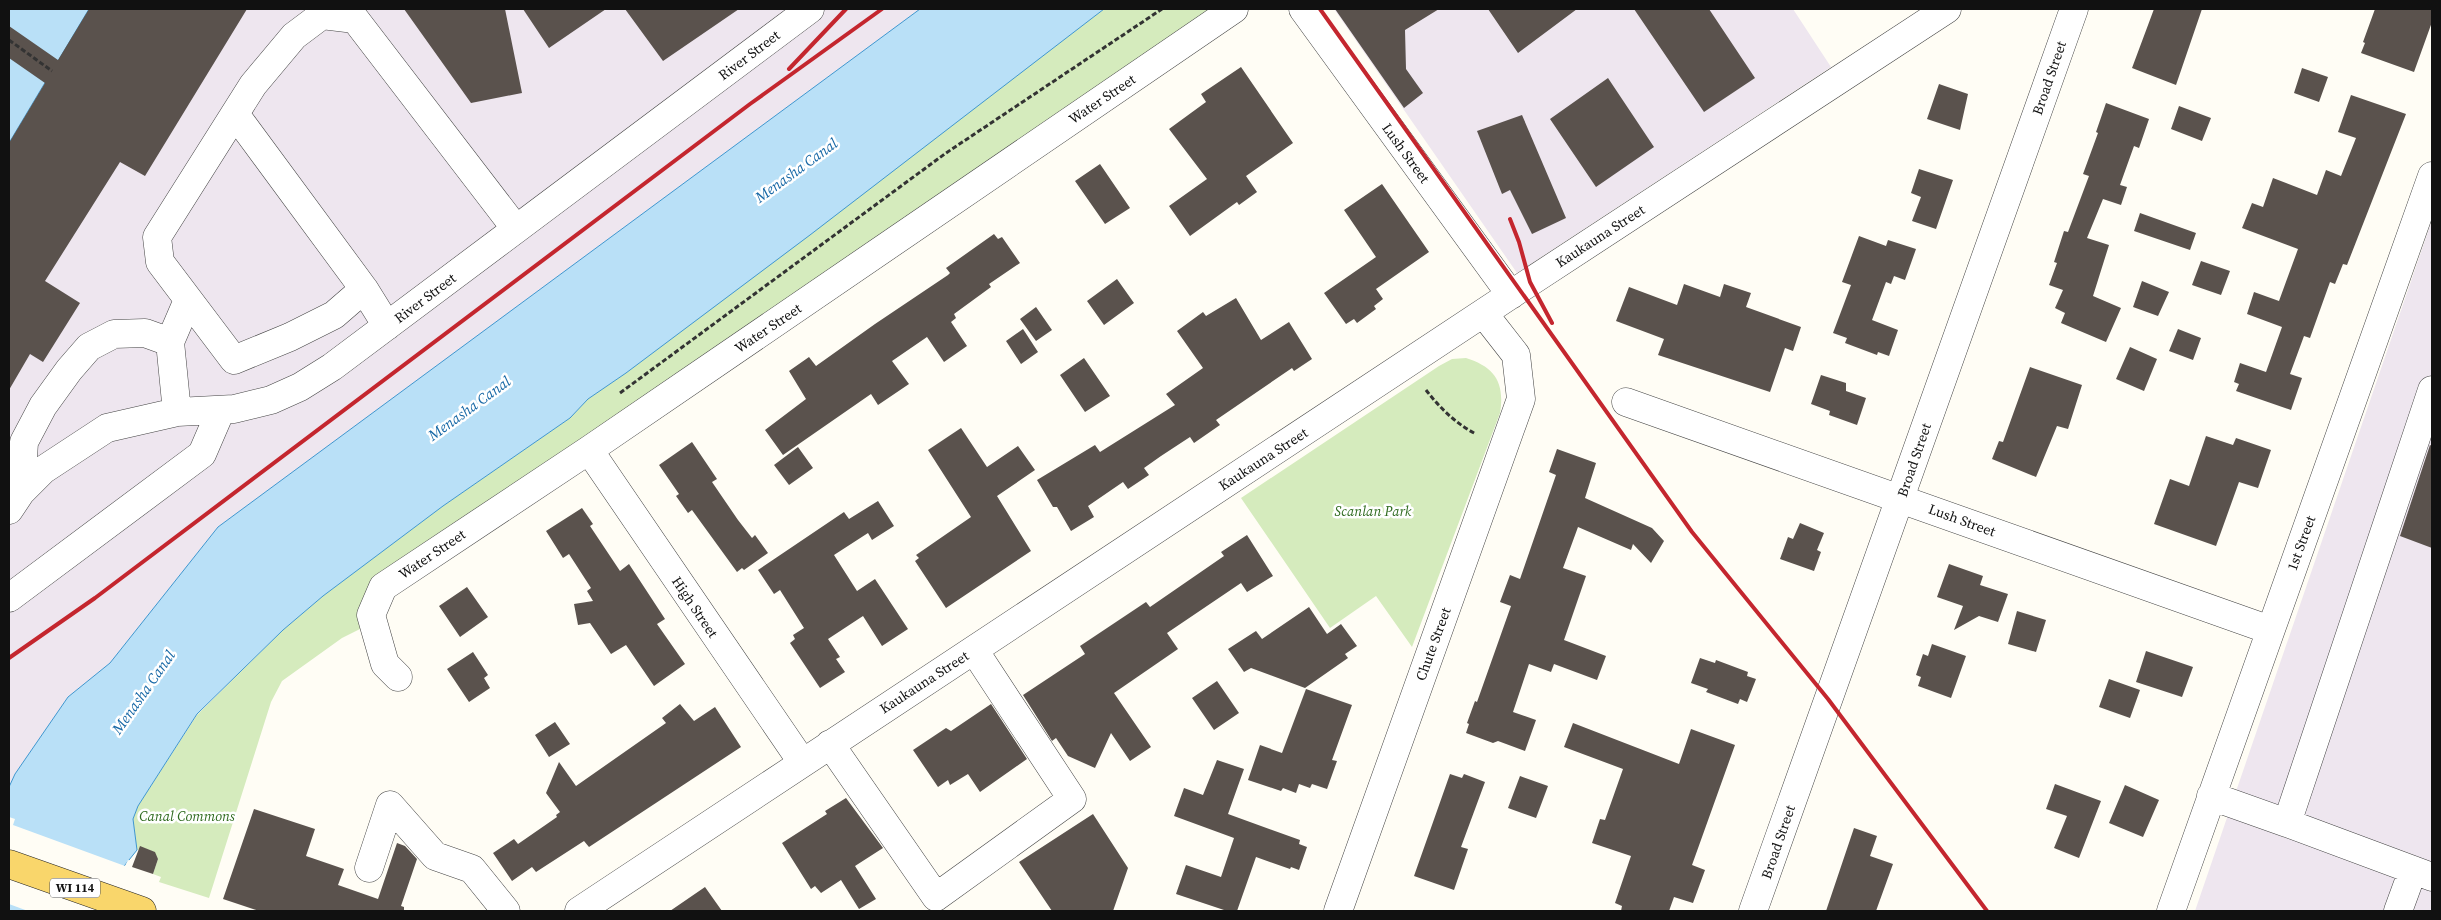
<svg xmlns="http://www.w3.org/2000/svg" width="2441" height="920" viewBox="0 0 2441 920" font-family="'Source Serif 4',serif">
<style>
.industrial{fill:#eee6ef}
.green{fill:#d5ebbd}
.water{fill:#b9e0f7;stroke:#3f96cf}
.pier{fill:#fffdf5}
.building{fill:#5a524d}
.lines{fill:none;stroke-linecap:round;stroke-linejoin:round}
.minor-casing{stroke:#444;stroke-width:29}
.major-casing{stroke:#222;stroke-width:29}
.path{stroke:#333;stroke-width:3;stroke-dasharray:5 2.5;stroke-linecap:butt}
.minor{stroke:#fff;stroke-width:28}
.major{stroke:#f9d66b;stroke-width:28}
.rail{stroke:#c4262e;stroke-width:4}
.labels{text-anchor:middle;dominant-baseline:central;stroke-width:5;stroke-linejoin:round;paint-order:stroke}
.shield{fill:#fff;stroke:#585858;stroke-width:1}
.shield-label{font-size:12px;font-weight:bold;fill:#111}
.street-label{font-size:14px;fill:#111;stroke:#fff}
.park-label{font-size:14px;font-style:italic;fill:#2f6b1f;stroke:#fff}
.water-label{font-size:15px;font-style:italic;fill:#1768a6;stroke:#fff}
</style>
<rect width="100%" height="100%" fill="#fffdf5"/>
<path class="industrial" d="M 89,9 L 920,9 L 218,527 L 110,663 L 68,697 L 15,774 L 9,787 L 9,143 Z
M 1334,9 L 1793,9 L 1831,67 L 1517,273 Z
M 2432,220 L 2432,911 L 2195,911 Z"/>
<path class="green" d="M 1104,9 L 1218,9 L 360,606 L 360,629 L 342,638 L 282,681 L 271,702 L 209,898 L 159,882 L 161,877 L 153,874 L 158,859 L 154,852 L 144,848 L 137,850 L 133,819 L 138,806 L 197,715 L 283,630 L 323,596 L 443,506 L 570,418 L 588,399 L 626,373 Z
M 1466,358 C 1495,367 1505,383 1500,413 L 1412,647 L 1376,596 L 1330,628 L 1241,498 L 1439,366 L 1452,359 Z"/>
<path class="water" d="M 9,9 L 89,9 L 9,143 Z
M 920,9 L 1104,9 L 810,235 L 626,373 L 588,399 L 570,418 L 443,506 L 323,596 L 283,630 L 197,714 L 138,806 L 133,819 L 137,850 L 125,865 L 109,911 L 9,911 L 9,787 L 15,774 L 68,697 L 110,663 L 218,527 Z"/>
<path class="pier" d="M 9,817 L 15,819 L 13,825 L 125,866 L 128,860 L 132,861 L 127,866 L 112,911 L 28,911 L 9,904 Z"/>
<path class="building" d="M 89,9 L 247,9 L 145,176 L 120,162 L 45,281 L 80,303 L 43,362 L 30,354 L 9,390 L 9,143 L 45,83 L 9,58 L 9,26 L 58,60 Z
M 404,9 L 505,9 L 522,93 L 471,103 Z
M 523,9 L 606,9 L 549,48 Z
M 625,9 L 739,9 L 663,61 Z
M 1335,9 L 1439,9 L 1405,30 L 1406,69 L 1423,93 L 1404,108 Z
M 1488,9 L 1577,9 L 1518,53 Z
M 1634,9 L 1709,9 L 1755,78 L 1704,112 Z
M 2154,9 L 2202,9 L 2176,85 L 2132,68 Z
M 2375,9 L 2432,9 L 2432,22 L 2414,72 L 2361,53 L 2365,43 L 2363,42 Z
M 1241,67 L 1293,143 L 1246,176 L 1257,192 L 1239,205 L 1237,202 L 1190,236 L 1169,206 L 1207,179 L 1169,129 L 1206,102 L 1201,94 Z
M 2302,68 L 2328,77 L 2319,102 L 2294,93 Z
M 1608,78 L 1654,147 L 1596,187 L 1550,119 Z
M 1939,84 L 1968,94 L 1960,130 L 1927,119 Z
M 2351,95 L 2406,114 L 2347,265 L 2343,264 L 2335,284 L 2330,282 L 2310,338 L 2304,336 L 2290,374 L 2302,378 L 2291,410 L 2236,391 L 2239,384 L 2234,382 L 2240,363 L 2266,372 L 2282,327 L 2247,314 L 2254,292 L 2279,301 L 2298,249 L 2242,228 L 2252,203 L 2263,207 L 2273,178 L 2317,195 L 2326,170 L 2341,176 L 2356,138 L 2338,132 Z
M 2106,103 L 2149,119 L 2139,148 L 2134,146 L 2120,185 L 2127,187 L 2121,205 L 2103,199 L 2087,238 L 2109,245 L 2093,296 L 2121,308 L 2106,342 L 2061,323 L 2065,313 L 2055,308 L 2063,290 L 2049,285 L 2057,263 L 2054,262 L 2064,231 L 2068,232 L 2089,176 L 2083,174 L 2098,133 L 2096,132 Z
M 2179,106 L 2211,118 L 2202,141 L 2171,129 Z
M 1522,115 L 1566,218 L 1532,234 L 1510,190 L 1502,194 L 1477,131 Z
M 1100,164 L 1130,208 L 1105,224 L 1075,181 Z
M 1919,169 L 1953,180 L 1936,229 L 1912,221 L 1921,197 L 1911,193 Z
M 1382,184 L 1429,252 L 1376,289 L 1383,299 L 1374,306 L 1376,309 L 1357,323 L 1354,319 L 1346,324 L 1324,293 L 1376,257 L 1344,210 Z
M 2140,213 L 2196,233 L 2190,250 L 2134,231 Z
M 994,234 L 998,239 L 1002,237 L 1020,263 L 989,284 L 991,287 L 954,314 L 956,318 L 951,322 L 967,346 L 944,362 L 927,337 L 892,361 L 909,384 L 878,405 L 871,394 L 783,455 L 765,430 L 806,399 L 789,371 L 809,357 L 816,366 L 875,324 L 948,275 L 950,273 L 946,268 Z
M 1859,236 L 1886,246 L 1888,240 L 1916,249 L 1905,280 L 1894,276 L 1891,284 L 1886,282 L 1872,320 L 1898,330 L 1889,356 L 1878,352 L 1877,355 L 1845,343 L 1847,338 L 1833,333 L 1851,285 L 1842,282 Z
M 2201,261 L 2230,271 L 2221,295 L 2192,285 Z
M 1117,279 L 1134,303 L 1104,325 L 1087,301 Z
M 2142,281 L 2169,292 L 2158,316 L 2133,307 Z
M 1684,284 L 1720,297 L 1724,284 L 1751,293 L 1746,307 L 1801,327 L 1793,351 L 1785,348 L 1770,392 L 1658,355 L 1664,339 L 1616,321 L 1629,287 L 1677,305 Z
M 1236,298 L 1261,340 L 1289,322 L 1312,359 L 1294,371 L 1292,368 L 1216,420 L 1220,425 L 1194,443 L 1190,437 L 1161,456 L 1144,468 L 1149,475 L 1128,489 L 1123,482 L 1088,506 L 1094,517 L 1071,531 L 1057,507 L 1053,507 L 1037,480 L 1095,445 L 1100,452 L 1175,405 L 1166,394 L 1203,368 L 1177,331 L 1203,312 L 1206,316 Z
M 1036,307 L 1052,330 L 1036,341 L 1020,319 Z
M 1023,329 L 1038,352 L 1021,364 L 1006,341 Z
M 2178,329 L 2201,338 L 2193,360 L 2169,351 Z
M 2130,347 L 2157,359 L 2144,391 L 2116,379 Z
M 1084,358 L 1110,396 L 1085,412 L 1060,375 Z
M 2030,367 L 2082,385 L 2068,429 L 2057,426 L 2036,477 L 1992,459 L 1999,441 L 2003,442 Z
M 1821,375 L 1846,383 L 1846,391 L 1866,398 L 1857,425 L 1829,415 L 1830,411 L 1811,404 Z
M 961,428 L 987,467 L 1018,446 L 1035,470 L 997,496 L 1031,551 L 946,608 L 915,561 L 919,558 L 916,555 L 971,517 L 928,450 Z
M 2206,436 L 2233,445 L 2236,438 L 2271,450 L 2258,488 L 2239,482 L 2216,546 L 2154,524 L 2170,479 L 2189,486 Z
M 692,442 L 717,479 L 712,482 L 738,520 L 752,538 L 755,535 L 768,553 L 744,570 L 742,568 L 737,572 L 692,510 L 688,513 L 676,496 L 679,494 L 659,465 Z
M 2430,445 L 2432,446 L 2432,548 L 2400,536 Z
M 798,447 L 813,468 L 789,485 L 774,465 Z
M 1557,449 L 1596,463 L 1585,498 L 1652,528 L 1664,541 L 1651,563 L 1633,544 L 1631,550 L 1578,527 L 1563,568 L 1586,576 L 1564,640 L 1606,656 L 1597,680 L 1554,664 L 1551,672 L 1529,664 L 1513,712 L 1536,720 L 1525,751 L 1498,741 L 1493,743 L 1466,733 L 1469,724 L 1467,723 L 1475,701 L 1477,702 L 1511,606 L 1500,602 L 1510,575 L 1520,579 L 1556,475 L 1549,472 Z
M 878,501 L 894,526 L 872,540 L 868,533 L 834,555 L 857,591 L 875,579 L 908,629 L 882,646 L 863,616 L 828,639 L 840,657 L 836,659 L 845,672 L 820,688 L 790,643 L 795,639 L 793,635 L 804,628 L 780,590 L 774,594 L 758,570 L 844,512 L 849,519 Z
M 582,508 L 593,524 L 590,526 L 620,571 L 629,564 L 665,619 L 657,624 L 685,664 L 654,686 L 626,645 L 611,654 L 590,623 L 578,625 L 574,604 L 593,601 L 587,591 L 591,588 L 569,554 L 563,558 L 546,531 Z
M 1800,523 L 1824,533 L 1817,550 L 1821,552 L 1814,571 L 1780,559 L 1788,537 L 1793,539 Z
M 1247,535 L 1273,576 L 1247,592 L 1241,583 L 1167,633 L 1178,649 L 1114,693 L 1151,747 L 1130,761 L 1111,733 L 1095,768 L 1068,756 L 1056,738 L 1052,741 L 1023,695 L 1085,654 L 1080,646 L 1146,602 L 1150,607 L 1224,556 L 1221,552 Z
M 1949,564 L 1983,576 L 1980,585 L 2008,594 L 1998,622 L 1979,616 L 1954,630 L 1963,606 L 1937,597 Z
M 467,587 L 488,617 L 460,637 L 439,606 Z
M 1309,607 L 1327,634 L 1341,624 L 1357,646 L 1345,654 L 1348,658 L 1305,688 L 1251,668 L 1244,672 L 1228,649 L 1256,631 L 1262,639 Z
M 2017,611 L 2046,620 L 2036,652 L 2008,644 Z
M 1932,644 L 1966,656 L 1951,698 L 1918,686 L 1921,677 L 1916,675 L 1923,654 L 1928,656 Z
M 2146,651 L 2193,667 L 2182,697 L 2136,682 Z
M 473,652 L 488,675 L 484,678 L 490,688 L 469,702 L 447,669 Z
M 1700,658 L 1715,663 L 1716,660 L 1748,672 L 1747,676 L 1756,679 L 1747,702 L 1740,699 L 1738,704 L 1706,692 L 1708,689 L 1691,683 Z
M 2109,679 L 2140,690 L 2130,718 L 2099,707 Z
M 1217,681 L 1239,713 L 1214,730 L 1192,698 Z
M 1306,689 L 1352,705 L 1332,760 L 1337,761 L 1327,789 L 1312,784 L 1310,788 L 1299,784 L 1296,793 L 1283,788 L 1281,791 L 1248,780 L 1260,745 L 1282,753 Z
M 680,704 L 694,721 L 715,707 L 741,747 L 589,847 L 584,841 L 536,872 L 532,867 L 512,881 L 493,853 L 514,839 L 518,844 L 557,817 L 556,815 L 560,812 L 546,793 L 559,762 L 576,786 L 666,723 L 662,718 Z
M 991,704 L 1027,759 L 980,792 L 968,774 L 950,785 L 948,780 L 938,787 L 913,750 L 946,728 L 951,731 Z
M 555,722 L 570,744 L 549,757 L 535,735 Z
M 1573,723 L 1679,764 L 1691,729 L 1735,745 L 1692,865 L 1705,870 L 1693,903 L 1674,897 L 1669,911 L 1621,911 L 1622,906 L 1615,903 L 1631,856 L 1592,843 L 1600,819 L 1605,820 L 1623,769 L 1564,747 Z
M 1217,760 L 1244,769 L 1228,814 L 1300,840 L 1299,844 L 1307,847 L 1299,870 L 1291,867 L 1290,869 L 1256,857 L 1237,911 L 1227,911 L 1176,894 L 1186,865 L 1221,877 L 1234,838 L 1174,816 L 1184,788 L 1203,795 Z
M 1450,774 L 1462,778 L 1464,774 L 1485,782 L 1461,847 L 1468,849 L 1454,890 L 1414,876 Z
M 1520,776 L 1548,786 L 1536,818 L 1508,808 Z
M 2055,784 L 2101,801 L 2079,858 L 2054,848 L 2067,816 L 2046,809 Z
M 2125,785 L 2159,800 L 2143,837 L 2109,823 Z
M 846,798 L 883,848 L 855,866 L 876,899 L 859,909 L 841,880 L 821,893 L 815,886 L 811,889 L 782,843 L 827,814 L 825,811 Z
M 254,809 L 315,829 L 306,856 L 344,869 L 338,885 L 378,899 L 397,843 L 405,846 L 417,859 L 401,906 L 404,907 L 404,911 L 259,911 L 223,899 Z
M 1093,814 L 1128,868 L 1113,911 L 1052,911 L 1019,862 Z
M 1854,828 L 1877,836 L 1870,856 L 1893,864 L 1876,911 L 1826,911 Z
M 140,846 L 155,852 L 158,859 L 153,874 L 132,867 Z
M 705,887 L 722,911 L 670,911 Z"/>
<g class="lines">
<defs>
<path id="minor" d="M 1303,9 L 1511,295
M 235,114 L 364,289
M 387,326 L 364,289 L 334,315 L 290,337 L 234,360 L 160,262 L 157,237 L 253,85 L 294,36 L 322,15 L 355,19 L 516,229
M 1626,402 L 2270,630
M 177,412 L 170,342 L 188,300
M 589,450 L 802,762
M 21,492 L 24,442 L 43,406 L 69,370 L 89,347 L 114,334 L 145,333 L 170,342
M 9,510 L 21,492 L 43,470 L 107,428 L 177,412 L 234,409 L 271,400 L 300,387 L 332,367 L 810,9
M 9,598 L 202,454 L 221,410
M 398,677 L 385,664 L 371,615 L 383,587 L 589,450 L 1234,9
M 830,744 L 936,897 L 1072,799 L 974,650
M 2211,796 L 2287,823 L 2432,390
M 2287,823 L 2432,877
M 369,868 L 390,805 L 435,856 L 472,869 L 506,911
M 579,911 L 1530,282 L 1947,9
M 1338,911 L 1521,399 L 1516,355 L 1484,314
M 1753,911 L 2074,9
M 2171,911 L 2432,176
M 2398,911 L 2413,870"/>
<path id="major" d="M 9,864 L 142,911"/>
</defs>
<use href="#minor" class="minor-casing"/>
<use href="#major" class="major-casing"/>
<path class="path" d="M 9,40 L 52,71
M 1426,390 C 1439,407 1456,424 1476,434
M 620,393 L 946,153 L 1162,9"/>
<use href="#minor" class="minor"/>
<use href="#major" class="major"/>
<path class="rail" d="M 1320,9 L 1692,532 L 1828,699 L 1987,911
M 789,69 L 846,9
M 1510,219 L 1519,242 L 1530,282 L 1552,323
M 9,658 L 95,598 L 750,104 L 882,9"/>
</g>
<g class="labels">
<rect class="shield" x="50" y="878.5" width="50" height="19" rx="4"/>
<g class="shield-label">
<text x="75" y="888">WI 114</text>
</g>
<g class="street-label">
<text transform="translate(749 55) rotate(-37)">River Street</text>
<text transform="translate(2049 78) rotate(-71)">Broad Street</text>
<text transform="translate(1102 99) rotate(-34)">Water Street</text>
<text transform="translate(1406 153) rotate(54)">Lush Street</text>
<text transform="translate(1600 236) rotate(-33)">Kaukauna Street</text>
<text transform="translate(425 298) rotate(-37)">River Street</text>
<text transform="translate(768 328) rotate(-34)">Water Street</text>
<text transform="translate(1263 459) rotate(-33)">Kaukauna Street</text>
<text transform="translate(1914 460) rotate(-71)">Broad Street</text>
<text transform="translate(1962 520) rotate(20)">Lush Street</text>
<text transform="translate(2301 543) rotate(-70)">1st Street</text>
<text transform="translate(432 554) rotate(-34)">Water Street</text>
<text transform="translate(695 607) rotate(56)">High Street</text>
<text transform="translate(1433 644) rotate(-70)">Chute Street</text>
<text transform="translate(924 682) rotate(-33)">Kaukauna Street</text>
<text transform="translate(1778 842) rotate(-71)">Broad Street</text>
</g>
<g class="park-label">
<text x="1373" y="511">Scanlan Park</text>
<text x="187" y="816">Canal Commons</text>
</g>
<g class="water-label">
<text transform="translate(796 170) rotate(-36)">Menasha Canal</text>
<text transform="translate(469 408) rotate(-36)">Menasha Canal</text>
<text transform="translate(143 692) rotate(-55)">Menasha Canal</text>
</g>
</g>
<rect width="2441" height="920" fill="none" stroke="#111111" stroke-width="20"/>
</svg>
